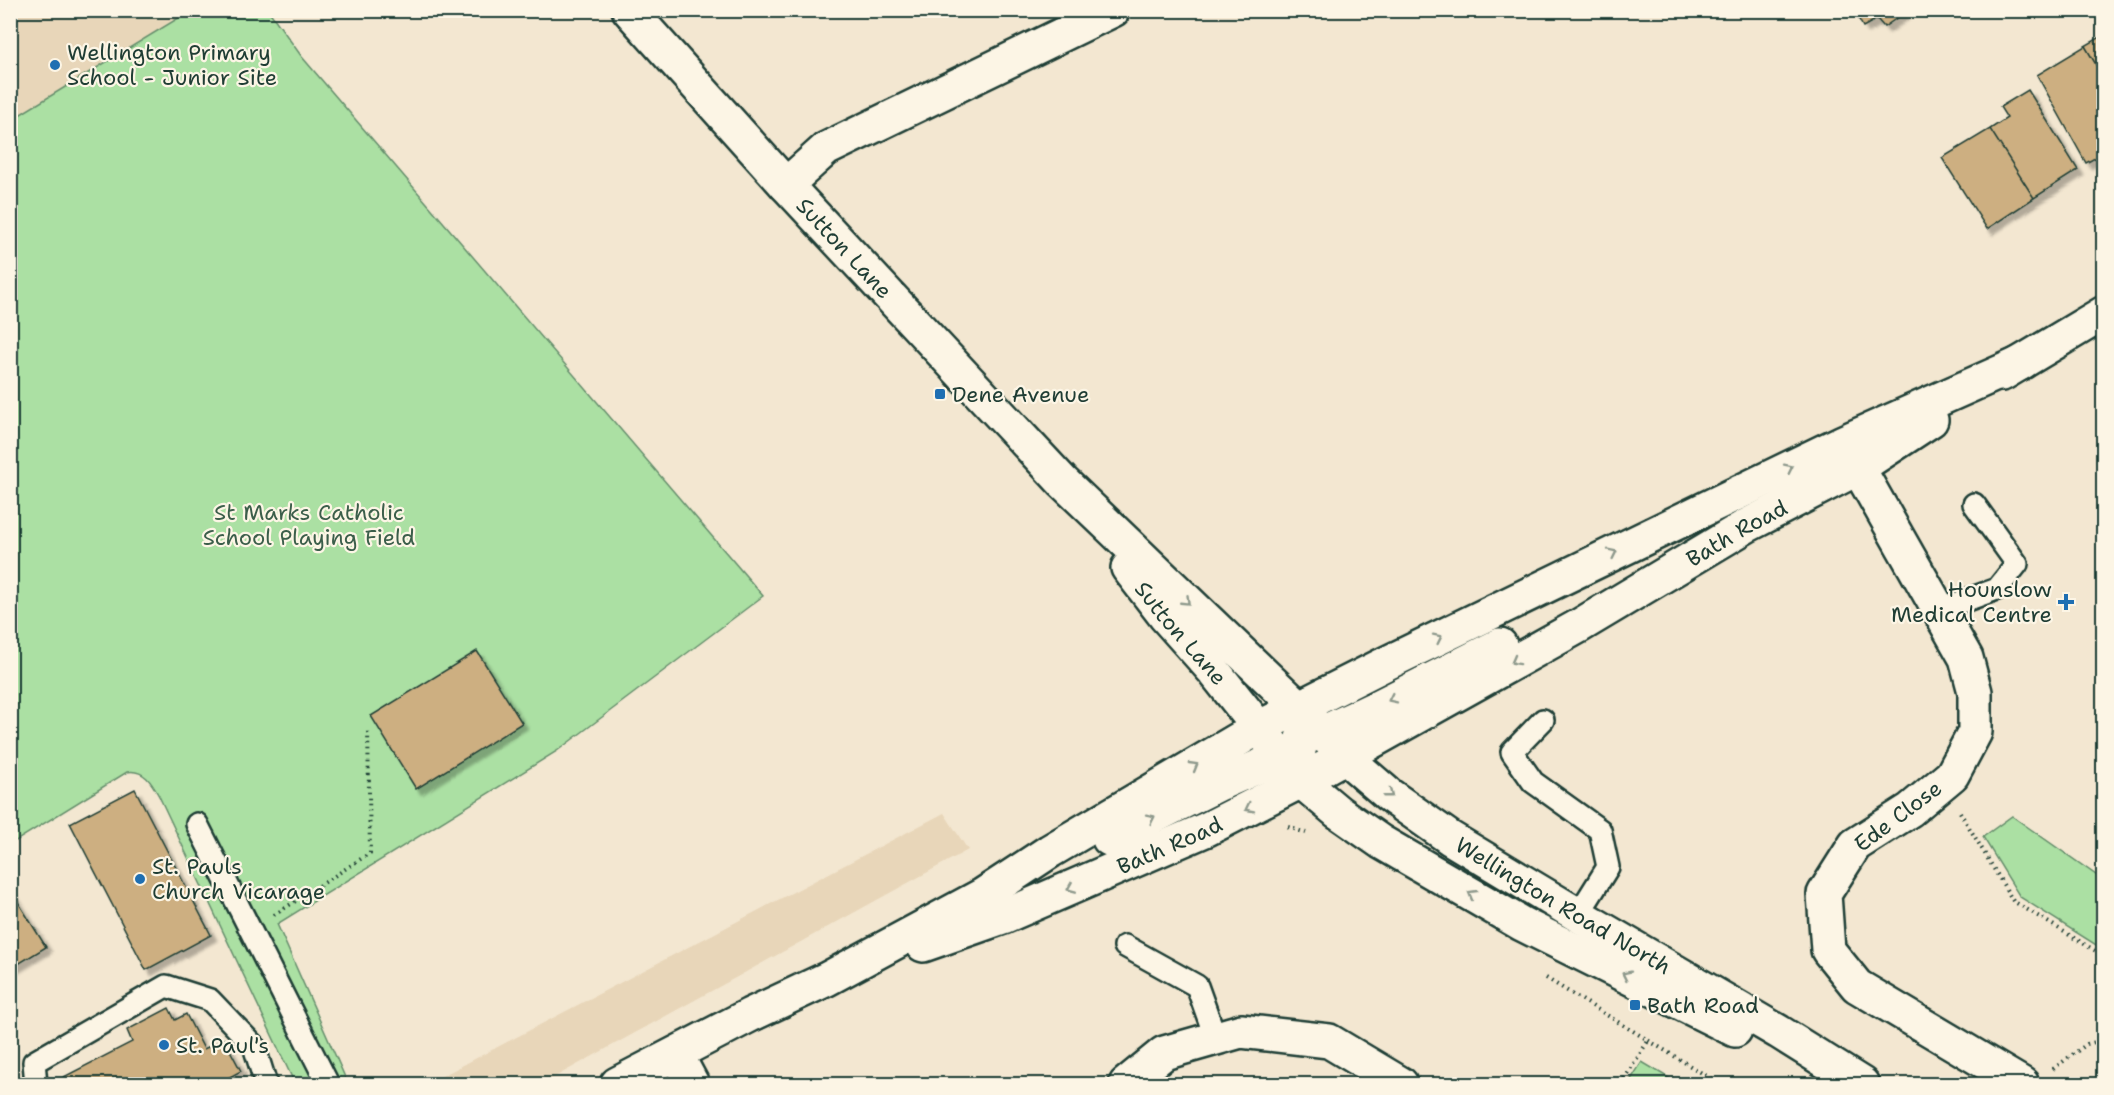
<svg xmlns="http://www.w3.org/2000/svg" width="2114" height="1095" viewBox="0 0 2114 1095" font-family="'Shantell Sans',sans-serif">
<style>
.built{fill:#e8d6b9}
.green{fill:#abe0a3;stroke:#658e6c;stroke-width:1.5}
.building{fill:#cdaf81;stroke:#1f3d34;stroke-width:1.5;filter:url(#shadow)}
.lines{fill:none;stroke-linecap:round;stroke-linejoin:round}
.lane-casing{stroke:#1f3d34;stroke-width:26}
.street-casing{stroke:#1f3d34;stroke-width:38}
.primary-casing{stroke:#1f3d34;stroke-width:38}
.path{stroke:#1f3d34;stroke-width:4;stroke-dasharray:1.5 4.5;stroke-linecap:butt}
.lane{stroke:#fcf5e5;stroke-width:21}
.street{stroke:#fcf5e5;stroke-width:33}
.primary{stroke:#fcf5e5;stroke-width:33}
.oneway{stroke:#8e998c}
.poi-dot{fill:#1f6fb2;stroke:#fcf5e5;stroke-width:2}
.labels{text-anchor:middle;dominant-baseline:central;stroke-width:4.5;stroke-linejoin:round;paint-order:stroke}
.poi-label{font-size:22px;fill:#1f3d34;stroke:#fcf5e5;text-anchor:start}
.street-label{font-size:22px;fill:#1f3d34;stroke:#fcf5e5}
.park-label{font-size:22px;fill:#3b5e4a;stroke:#fcf5e5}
</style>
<defs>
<filter id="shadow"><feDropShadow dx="5.5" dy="5.5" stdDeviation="1.5" flood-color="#0004"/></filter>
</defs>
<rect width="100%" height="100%" fill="#f3e7d1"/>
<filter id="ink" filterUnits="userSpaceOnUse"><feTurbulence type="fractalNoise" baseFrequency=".0167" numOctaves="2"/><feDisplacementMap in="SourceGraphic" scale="12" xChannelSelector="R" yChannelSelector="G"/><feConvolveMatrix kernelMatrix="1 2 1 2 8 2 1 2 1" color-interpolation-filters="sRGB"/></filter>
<g filter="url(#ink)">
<path class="built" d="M 11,11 L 190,11 L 11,120 Z
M 944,813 L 968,850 L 542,1084 L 427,1084 Z"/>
<path class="green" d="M 190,11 L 269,11 L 302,57 L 763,596 L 557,751 L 277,924 L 348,1084 L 295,1084 L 159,796 C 152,783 144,769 127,772 L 11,844 L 11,120 Z
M 2012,816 L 2103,880 L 2104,945 L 2101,948 L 2020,897 L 1983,837 Z
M 1642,1062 L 1679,1084 L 1628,1084 Z"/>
<path class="building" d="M 1854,10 L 1903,10 L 1904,13 L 1884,27 L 1877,19 L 1863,27 Z
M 2104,35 L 2104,78 L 2085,46 Z
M 2085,46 L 2104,78 L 2104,153 L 2086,163 L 2037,75 Z
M 2028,90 L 2078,170 L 2034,198 L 1990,129 L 2007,118 L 2000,107 Z
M 1990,129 L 2034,198 L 1987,229 L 1942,158 Z
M 477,651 L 522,723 L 416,789 L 371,716 Z
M 135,789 L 211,935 L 146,970 L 70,823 Z
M 10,889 L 46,947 L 10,969 Z
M 169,1008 L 175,1020 L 186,1014 L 204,1049 L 224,1039 L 241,1071 L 217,1084 L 61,1084 L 58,1080 L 132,1042 L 127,1030 Z"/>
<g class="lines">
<defs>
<path id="lane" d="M 1939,610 L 1997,589 L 2017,564 L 1974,504
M 1543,720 L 1512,752 L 1533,782 L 1600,830 L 1608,867 L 1578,915
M 197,824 L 328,1084
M 1125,946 L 1197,986 L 1216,1039
M 36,1084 L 34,1062 L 166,986 L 210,1000 L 254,1046 L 266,1084"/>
<path id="street" d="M 786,185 L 826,149 L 1113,10
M 1844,443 L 1966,658 L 1975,692 L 1975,732 L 1952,775 L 1910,810 L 1855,845 L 1824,894 L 1828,950 L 1857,986 L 2022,1084
M 676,1054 L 692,1084
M 1126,1084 L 1164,1053 L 1241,1031 L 1329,1041 L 1401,1084"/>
<g id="primary">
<path id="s1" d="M 629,10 L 786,185 L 1063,482 L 1298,707 L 1345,757 L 1389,795 L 1450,838 L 1578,915 L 1779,1032 L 1862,1084"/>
<path d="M 2002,374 L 2104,313"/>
<path id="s2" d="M 1128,568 L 1165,616 L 1213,670 L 1301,781 L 1338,812 L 1381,842 L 1522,924 L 1735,1030"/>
<path d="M 1302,738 L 1322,733 L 1373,709 L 1500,645"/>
<path d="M 1109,839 L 1217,785 L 1280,757 L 1299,751"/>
<path id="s3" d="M 923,945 L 1003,917 L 1207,829 L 1301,781 L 1579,626 L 1746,526 L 1858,468 L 1931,420"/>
<path d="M 617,1084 L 750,1015 L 827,979 L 983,895 L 1050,851 L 1258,728 L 1385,664 L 1843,442 L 2021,363"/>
</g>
</defs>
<use href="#lane" class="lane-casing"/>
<use href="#street" class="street-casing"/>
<use href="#primary" class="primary-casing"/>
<path class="path" d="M 1960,812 L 2013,901 L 2104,956
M 1288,827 L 1306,833
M 274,915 L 370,853 L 368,729
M 1546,978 L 1720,1084
M 2053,1069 L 2087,1044 L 2104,1040
M 1621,1084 L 1648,1041"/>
<use href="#lane" class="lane"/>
<use href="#street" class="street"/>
<use href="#primary" class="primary"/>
</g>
<defs><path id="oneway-chevron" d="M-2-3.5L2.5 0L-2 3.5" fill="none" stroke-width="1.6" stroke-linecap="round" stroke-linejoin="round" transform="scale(1.5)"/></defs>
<g class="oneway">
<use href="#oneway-chevron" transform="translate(1789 468) rotate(-26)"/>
<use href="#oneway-chevron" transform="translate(1613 553) rotate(-26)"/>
<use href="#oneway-chevron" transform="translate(1186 601) rotate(44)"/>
<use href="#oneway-chevron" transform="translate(1438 638) rotate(-26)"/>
<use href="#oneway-chevron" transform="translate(1515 661) rotate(151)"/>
<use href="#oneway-chevron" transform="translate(1392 699) rotate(154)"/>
<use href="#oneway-chevron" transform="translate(1194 766) rotate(-30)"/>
<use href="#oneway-chevron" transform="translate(1389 794) rotate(38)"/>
<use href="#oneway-chevron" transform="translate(1249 808) rotate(153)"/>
<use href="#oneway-chevron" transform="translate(1151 818) rotate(-26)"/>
<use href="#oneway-chevron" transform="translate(1071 888) rotate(157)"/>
<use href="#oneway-chevron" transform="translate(1472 894) rotate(-150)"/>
<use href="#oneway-chevron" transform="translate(1626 975) rotate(-154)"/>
</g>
</g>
<g class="poi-dot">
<circle cx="55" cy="65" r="6"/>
<rect x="934" y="388" width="12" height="12" rx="3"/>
<path d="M2063 593h6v6h6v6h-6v6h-6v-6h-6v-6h6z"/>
<circle cx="140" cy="879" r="6"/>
<rect x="1629" y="999" width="12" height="12" rx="3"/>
<circle cx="164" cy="1045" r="6"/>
</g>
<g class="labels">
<g class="poi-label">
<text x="67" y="52">Wellington Primary<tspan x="67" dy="25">School - Junior Site</tspan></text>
<text x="952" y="394">Dene Avenue</text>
<text x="2052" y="589" text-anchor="end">Hounslow<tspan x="2052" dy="25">Medical Centre</tspan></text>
<text x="152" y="866">St. Pauls<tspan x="152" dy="25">Church Vicarage</tspan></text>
<text x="1647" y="1005">Bath Road</text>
<text x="176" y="1045">St. Paul's</text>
</g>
<g class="street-label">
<text stroke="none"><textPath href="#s1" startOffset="321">Sutton Lane</textPath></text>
<text stroke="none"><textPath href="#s3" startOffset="914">Bath Road</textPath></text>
<text stroke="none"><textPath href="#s2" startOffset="84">Sutton Lane</textPath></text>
<text transform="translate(1898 816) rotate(-37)">Ede Close</text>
<text stroke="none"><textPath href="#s3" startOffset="266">Bath Road</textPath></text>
<text stroke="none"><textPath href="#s1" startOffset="1300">Wellington Road North</textPath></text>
</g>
<g class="park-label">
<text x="309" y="512">St Marks Catholic<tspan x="309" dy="25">School Playing Field</tspan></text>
</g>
</g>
<rect width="2114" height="1095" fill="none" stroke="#fcf5e5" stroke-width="36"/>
<rect x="18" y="18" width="2078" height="1059" fill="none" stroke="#1f3d34" stroke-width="2" filter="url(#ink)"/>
</svg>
